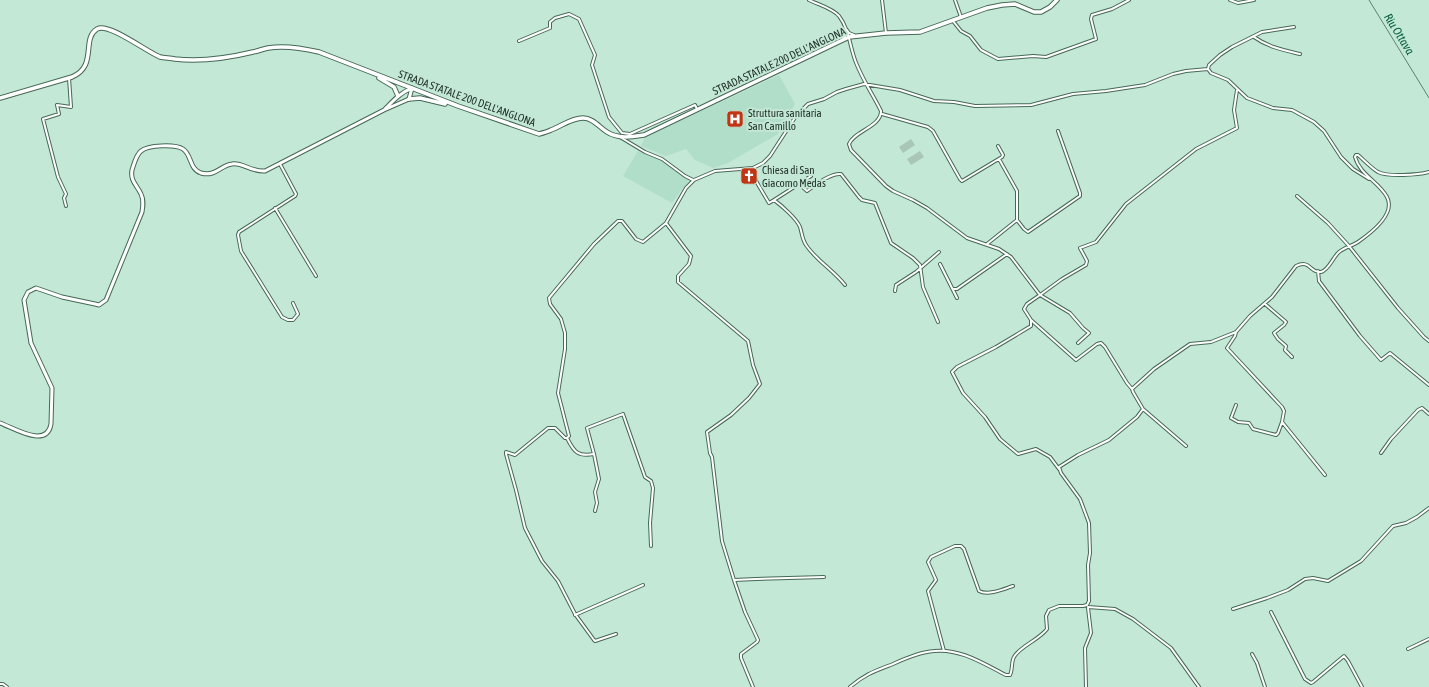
<svg xmlns="http://www.w3.org/2000/svg" width="1429" height="687" viewBox="0 0 1429 687" font-family="'Asap Condensed',sans-serif">
<style>
.built{fill:#b1dec8}
.green{fill:#aac6b7}
.lines{fill:none;stroke-linecap:round;stroke-linejoin:round}
.stream{stroke:#5d8170;stroke-width:1}
.street-casing{stroke:#466857;stroke-width:4}
.secondary-casing{stroke:#466857;stroke-width:5}
.primary-casing{stroke:#466857;stroke-width:5.5}
.street{stroke:#fff;stroke-width:2}
.secondary{stroke:#fff;stroke-width:3}
.primary{stroke:#fff;stroke-width:3.5}
.labels{text-anchor:middle;dominant-baseline:central;stroke-width:4;stroke-linejoin:round;paint-order:stroke}
.street-label{font-size:11px;fill:#24332c;stroke:#c3e8d5}
.poi-label{font-size:11px;fill:#24332c;stroke:#c3e8d5;text-anchor:start}
.water-label{font-size:12px;font-style:italic;fill:#075e41;stroke:#c3e8d5}
</style>
<rect width="100%" height="100%" fill="#c3e8d5"/>
<path class="built" d="M 779,75 L 795,104 L 778,134 L 728,163 L 713,168 L 695,160 L 686,149 L 666,156 L 641,146 L 645,137 Z
M 638,151 L 663,161 L 690,181 L 685,185 L 672,203 L 623,176 Z"/>
<path class="green" d="M 911,139 L 915,145 L 903,153 L 899,147 Z
M 920,151 L 924,157 L 911,165 L 907,159 Z"/>
<g class="lines">
<path class="stream" d="M 1369,0 L 1429,98"/>
<defs>
<path id="street" d="M 809,0 C 819,5 832,8 839,16 C 850,30 850,50 857,65 C 864,82 873,95 881,111 C 881,127 854,131 849,144 L 851,150 L 886,186 L 893,191 L 913,200 L 927,208 L 967,238 L 999,249 L 1011,257 L 1040,295 L 1027,304 L 1024,309 L 1031,320 L 1031,326 L 996,347 L 957,367 L 952,372 L 963,393 L 985,417 L 1000,439 L 1018,454 L 1036,449 L 1050,457 L 1059,469
M 882,0 L 886,33
M 955,0 L 961,17
M 1230,0 L 1238,3 L 1254,0
M 953,21 L 961,31 L 970,36 L 981,50 L 998,59 L 1033,56 L 1046,57 L 1096,39 L 1091,19 L 1092,15 L 1112,9 L 1129,0
M 847,30 L 849,33 L 854,35
M 1254,37 C 1268,47 1283,50 1300,54
M 843,39 L 845,36 L 846,31
M 519,41 L 550,28 L 550,22 L 555,18 L 569,14 L 579,19 L 595,55 L 592,65 L 609,117 L 622,133 L 630,134 L 695,105 L 697,109
M 1208,69 L 1211,73 L 1228,80 L 1247,98 L 1273,108 L 1292,110 L 1314,122 L 1324,131 L 1341,157 L 1353,169 L 1369,179
M 1208,69 L 1209,65 L 1220,55 L 1232,47 L 1262,32 L 1294,27
M 882,114 L 928,127 L 933,131 L 960,179 L 962,181 L 1002,157 L 1003,155 L 998,146
M 620,137 L 645,152 L 662,159 L 685,176 L 693,180
M 280,164 L 296,194 L 295,196 L 239,232 L 238,235 L 241,251 L 282,317 L 288,320 L 293,320 L 298,314 L 293,303
M 753,168 L 756,181 L 769,203 L 774,200 C 781,205 797,219 800,227 C 802,233 802,239 806,245 C 816,260 833,270 845,285
M 811,176 L 799,184 L 807,191 C 816,185 830,173 841,174 L 859,197 L 862,200 L 875,203 L 891,243 L 913,258 L 920,265 L 923,287 L 938,322
M 1297,196 L 1328,223 L 1349,246 L 1398,308 L 1424,337 L 1429,341
M 774,200 L 799,184
M 66,206 L 64,198 L 66,194 L 58,177 L 43,119 L 59,114 L 57,105 L 71,107 L 69,78
M 275,208 L 316,276
M 1017,220 L 1024,229 L 1028,232 L 1080,196 L 1080,193 L 1058,131
M 666,223 L 691,256 L 689,264 L 678,276 L 678,282 L 748,341 L 753,365 L 760,384 L 749,398 L 731,415 L 707,432 L 710,453 L 712,457 L 722,541 L 734,580 L 745,612 L 758,640 L 757,642 L 741,654 L 741,658 L 753,687
M 987,244 L 1017,220 L 1017,191 L 999,159
M 940,264 L 957,298
M 1318,271 L 1319,281 L 1360,336 L 1381,360 L 1390,353 L 1429,385
M 954,289 L 957,289 L 1007,254
M 895,291 L 896,285 L 916,272 L 939,252
M 1265,304 L 1286,322 L 1284,325 L 1274,333 L 1278,339 L 1286,346 L 1285,350 L 1292,357
M 1031,320 L 1076,360 L 1097,344 L 1101,343 L 1105,347 L 1127,383 L 1132,389
M 1236,332 L 1235,336 L 1227,348 L 1282,407 L 1284,411 L 1282,422 L 1325,475
M 1078,343 L 1089,333 L 1083,328 L 1070,313 L 1040,295 L 1062,279 L 1086,265 L 1087,261 L 1080,248 L 1096,242 L 1126,204 L 1196,149 L 1237,128 L 1234,110 L 1237,90
M 1236,405 L 1231,418 L 1238,422 L 1249,423 L 1253,429 L 1276,435 L 1278,433 L 1282,422
M 1143,409 L 1186,446
M 567,438 C 574,452 578,457 594,454 L 587,428 L 623,414 L 645,477 L 651,481 L 653,488 L 650,523 L 651,546
M 1381,453 L 1391,439 L 1418,410 L 1422,408 L 1429,414
M 594,454 L 599,479 L 595,492 L 597,503 L 595,511
M 734,580 L 756,579 L 824,577
M 1088,607 L 1115,609 L 1133,619 L 1171,648 L 1199,687
M 1233,609 L 1267,598 L 1288,590 L 1305,579 L 1313,578 L 1328,581 L 1361,561 L 1393,526 L 1406,523 L 1417,517 L 1429,508
M 1271,612 L 1305,679 L 1311,683 L 1313,682 L 1344,656 L 1348,661 L 1362,687
M 575,615 L 643,585
M 616,634 L 595,641 L 594,640 L 575,614 L 558,581 L 542,561 L 525,528 L 516,490 L 506,454 L 506,452 L 515,455 L 548,428 L 555,428 L 565,438 L 567,438 L 569,436 L 558,393 L 565,349 L 565,333 L 561,319 L 550,304 L 549,298 L 594,244 L 618,221 L 622,221 L 636,239 L 643,242 L 666,223 L 686,188 L 694,180 L 715,171 L 753,168 L 763,163 L 770,156 L 796,116 L 808,104 L 824,99 L 837,92 L 846,89 L 864,84 L 900,90 L 934,101 L 954,102 L 975,106 L 1031,105 L 1073,94 L 1106,91 L 1145,85 L 1173,74 L 1186,71 L 1208,69
M 1408,649 L 1429,639
M 944,651 L 928,591 L 936,580 L 928,562 L 931,557 L 955,546 L 961,546 L 964,549 L 979,591 C 988,596 1004,589 1013,586
M 1252,654 L 1257,663 L 1265,687
M 0,684 L 3,684 L 7,687
M 850,687 C 865,674 875,671 893,664 C 906,658 920,652 934,651 C 960,648 984,664 1006,675 L 1010,675 C 1013,669 1011,662 1014,657 C 1020,646 1039,640 1047,629 L 1046,616 L 1049,610 L 1059,606 L 1083,606 L 1087,605 L 1089,601 L 1088,565 L 1090,553 L 1089,523 L 1080,499 L 1061,473 L 1059,467 L 1078,455 L 1109,440 L 1137,417 L 1143,409 L 1133,392 L 1132,389 L 1154,369 L 1190,344 L 1211,342 L 1236,332 L 1250,316 L 1272,297 L 1296,266 C 1310,259 1310,273 1321,272 C 1329,270 1333,257 1339,252 C 1345,247 1352,246 1358,242 C 1371,233 1396,214 1387,197 C 1379,182 1360,175 1355,157 L 1356,155 L 1358,155 C 1364,160 1371,168 1378,172 C 1388,177 1418,175 1429,172
M 1086,687 L 1085,648 L 1091,633 L 1088,608"/>
<path id="secondary" d="M 385,109 C 394,100 400,93 412,88
M 0,423 C 14,428 47,449 51,424 L 52,388 L 31,343 L 24,300 L 28,292 L 36,288 L 62,297 L 95,304 L 99,305 L 106,300 L 142,212 C 143,206 144,200 141,194 C 137,185 130,181 132,170 C 134,164 136,155 141,151 C 148,145 175,144 183,149 C 192,155 189,169 201,173 C 216,177 221,165 232,164 C 242,162 251,172 265,171 L 384,110 L 409,99 L 412,88"/>
<path id="primary" d="M 379,78 L 394,87 L 398,96
M 0,98 L 72,77 C 98,66 81,39 97,29 C 108,22 147,52 160,57 C 164,58 170,58 175,59 C 200,62 228,58 253,52 C 258,51 263,49 268,48 C 285,45 302,48 319,52 L 458,106 L 539,134 C 543,133 547,132 551,130 C 562,126 571,118 583,118 C 593,118 599,127 607,132 C 618,139 631,137 644,135 L 849,37 L 886,33 L 920,32 L 987,8 L 1002,5 L 1015,4 L 1034,12 L 1041,12 L 1050,7 L 1057,0
M 409,99 L 420,98 L 445,104"/>
</defs>
<use href="#street" class="street-casing"/>
<use href="#secondary" class="secondary-casing"/>
<use href="#primary" class="primary-casing"/>
<use href="#street" class="street"/>
<use href="#secondary" class="secondary"/>
<use href="#primary" class="primary"/>
</g>
<defs>
<symbol id="hospital-square" viewBox="-11 -11 22 22"><rect x="-9" y="-9" width="18" height="18" rx="4" fill="#c03515" stroke="#c3e8d5"/><path d="M-5-5h3v3.5h4V-5h3V5h-3V1.5h-4V5h-3Z" fill="#fff"/></symbol>
<symbol id="church-square" viewBox="-11 -11 22 22"><rect x="-9" y="-9" width="18" height="18" rx="4" fill="#c03515" stroke="#c3e8d5"/><path d="M-1.2-6h2.4v3.5h3.3v2.4h-3.3V6h-2.4V-.1h-3.3v-2.4h3.3Z" fill="#fff"/></symbol>
</defs>
<g fill-rule="evenodd">
<use href="#hospital-square" x="725" y="109" width="20" height="20"/>
<use href="#church-square" x="739" y="166" width="20" height="20"/>
</g>
<g class="labels">
<g class="street-label">
<text transform="translate(779 61) rotate(-25)">STRADA STATALE 200 DELL'ANGLONA</text>
<text transform="translate(467 98) rotate(20)">STRADA STATALE 200 DELL'ANGLONA</text>
</g>
<g class="poi-label">
<text x="748" y="113">Struttura sanitaria<tspan x="748" dy="13">San Camillo</tspan></text>
<text x="762" y="170">Chiesa di San<tspan x="762" dy="13">Giacomo Medas</tspan></text>
</g>
<g class="water-label">
<text transform="translate(1399 34) rotate(58)">Riu Ottava</text>
</g>
</g>
</svg>
